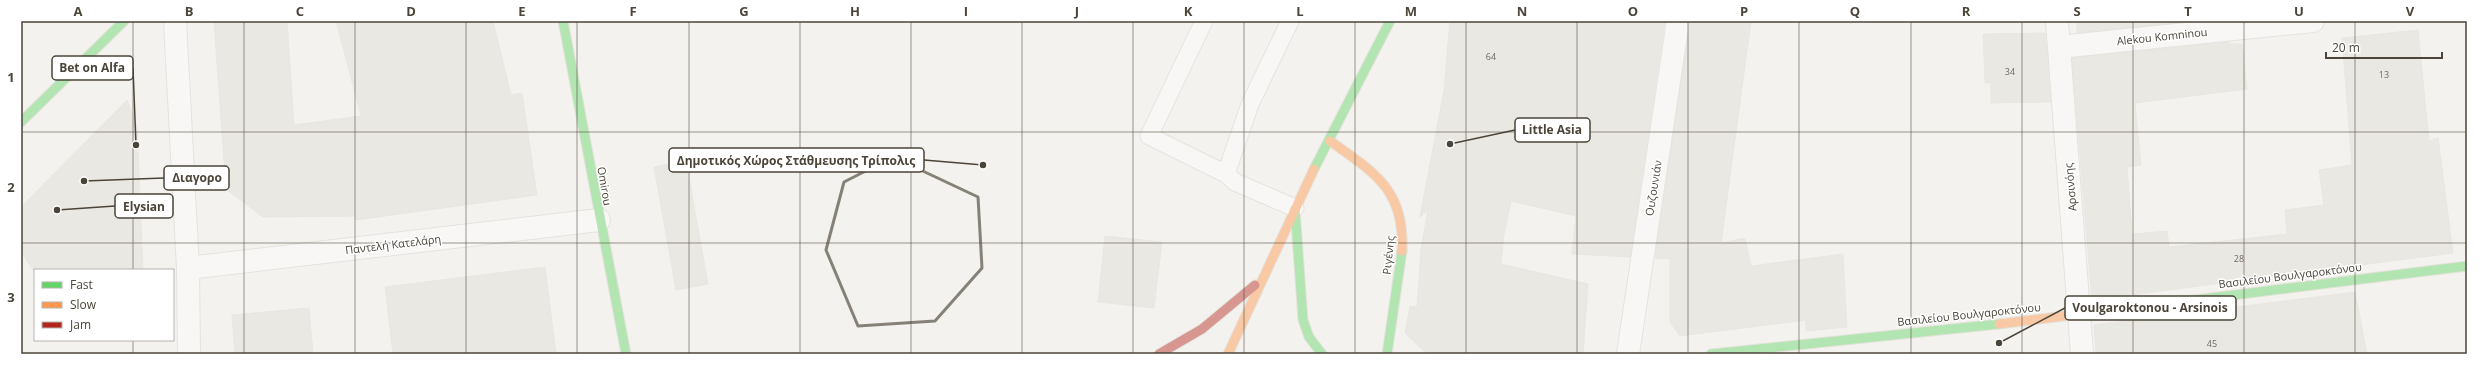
<svg xmlns="http://www.w3.org/2000/svg" width="2488" height="375" viewBox="0 0 2488 375" font-family="'Open Sans',sans-serif">
<style>
.building{fill:#dedbd6;stroke:#dcd9d4}
.lines{fill:none;stroke-linecap:round;stroke-linejoin:round}
.lane-casing{stroke:#d2d0cb;stroke-width:19}
.street-casing{stroke:#d2d0cb;stroke-width:24}
.fast-casing{stroke:#d3cfc5;stroke-width:11}
.slow-casing{stroke:#d3cfc5;stroke-width:11}
.jam-casing{stroke:#d3cfc5;stroke-width:11}
.lane{stroke:#fdfdfc;stroke-width:17}
.street{stroke:#fdfdfc;stroke-width:22}
.fast{stroke:#63d668;stroke-width:9}
.slow{stroke:#ff974d;stroke-width:9}
.jam{stroke:#b3261e;stroke-width:9}
.marked{fill:none;stroke:#868178;stroke-width:3;stroke-linejoin:round}
.grid{fill:none;stroke:#4b4439;stroke-width:1;stroke-opacity:0.55}
.labels{text-anchor:middle;dominant-baseline:central;stroke-width:3;stroke-linejoin:round;paint-order:stroke}
.number-label{font-size:9px;fill:#706a61}
.street-label{font-size:11px;fill:#4b4439;stroke:#fff}
.leader{fill:none;stroke:#4b4439;stroke-width:1.5}
.callout-dot{fill:#4b4439;stroke:#fff;stroke-width:1.5}
.callout{fill:#fff;stroke:#4b4439;stroke-width:1.5}
.callout-label{font-size:12px;text-anchor:middle;font-weight:bold;fill:#4b4439}
.neatline{fill:none;stroke:#4b4439;stroke-width:1.5}
.grid-label{font-size:13px;text-anchor:middle;font-weight:bold;fill:#4b4439}
</style>
<rect width="100%" height="100%" fill="#f4f2ee"/>
<path class="building" d="M 214,21 L 287,21 L 294,125 L 361,116 L 336,21 L 493,21 L 511,95 L 522,93 L 537,195 L 356,220 L 355,216 L 263,217 L 226,189 Z
M 1450,21 L 1665,21 L 1630,257 L 1572,254 L 1576,216 L 1511,201 L 1504,235 L 1501,264 L 1588,284 L 1583,354 L 1426,353 L 1405,333 L 1410,306 L 1417,307 L 1421,249 L 1428,210 L 1420,217 L 1444,90 Z
M 1690,21 L 1751,21 L 1721,243 L 1745,238 L 1751,266 L 1843,254 L 1847,327 L 1806,331 L 1806,320 L 1680,336 L 1670,322 L 1670,259 L 1655,258 Z
M 2077,21 L 2190,21 L 2077,33 Z
M 2418,30 L 2429,141 L 2438,138 L 2453,253 L 2092,300 L 2072,58 L 2229,42 L 2229,44 L 2242,44 L 2247,89 L 2135,103 L 2141,165 L 2127,167 L 2132,234 L 2167,231 L 2169,247 L 2287,234 L 2285,210 L 2324,205 L 2319,170 L 2352,165 L 2342,38 Z
M 2045,33 L 2051,102 L 1991,103 L 1991,83 L 1985,83 L 1983,34 Z
M 127,100 L 137,126 L 143,270 L 33,270 L 21,252 L 21,207 Z
M 686,161 L 708,284 L 676,290 L 654,167 Z
M 1105,236 L 1162,242 L 1154,308 L 1098,302 Z
M 545,267 L 556,354 L 393,354 L 385,287 Z
M 2355,292 L 2367,354 L 2096,354 L 2094,325 Z
M 309,308 L 313,354 L 235,354 L 232,315 Z"/>
<g class="lines">
<defs>
<path id="lane" d="M 1204,21 L 1149,136 L 1226,174 L 1235,182 L 1295,208
M 1226,174 L 1250,104 L 1290,21"/>
<path id="street" d="M 175,21 L 188,268 L 189,354
M 2057,21 L 2082,354
M 2059,47 L 2313,21
M 188,268 L 599,220
M 1628,354 L 1678,21"/>
<path id="fast" d="M 563,21 L 626,354
M 21,122 L 124,21
M 1314,169 L 1390,21
M 1295,209 L 1303,320 L 1309,337 L 1322,354
M 2162,304 L 2467,266
M 1387,354 L 1402,251
M 1711,354 L 1999,324"/>
<path id="slow" d="M 1330,141 C 1375,173 1405,190 1402,251
M 1999,324 L 2162,304
M 1228,354 L 1314,169"/>
<path id="jam" d="M 1159,354 L 1202,329 L 1255,285"/>
</defs>
<use href="#lane" class="lane-casing"/>
<use href="#street" class="street-casing"/>
<use href="#fast" class="fast-casing"/>
<use href="#slow" class="slow-casing"/>
<use href="#jam" class="jam-casing"/>
<use href="#lane" class="lane"/>
<use href="#street" class="street"/>
<use href="#fast" class="fast"/>
<use href="#slow" class="slow"/>
<use href="#jam" class="jam"/>
</g>
<path d="M0 0H2488V375H0ZM 893,157 L 978,197 L 982,268 L 935,321 L 858,326 L 826,250 L 844,182 Z" fill="#f4f2ee" fill-opacity=".55" fill-rule="evenodd"/>
<path class="marked" d="M 893,157 L 978,197 L 982,268 L 935,321 L 858,326 L 826,250 L 844,182 Z"/>
<path class="grid" d="M 133,21 L 133,270M 244,21 L 244,354M 355,21 L 355,354M 466,21 L 466,354M 577,21 L 577,354M 689,21 L 689,354M 800,21 L 800,354M 911,21 L 911,354M 1022,21 L 1022,354M 1133,21 L 1133,354M 1244,21 L 1244,354M 1355,21 L 1355,354M 1466,21 L 1466,354M 1577,21 L 1577,354M 1688,21 L 1688,354M 1799,21 L 1799,354M 1911,21 L 1911,354M 2022,21 L 2022,354M 2133,21 L 2133,354M 2244,21 L 2244,354M 2355,21 L 2355,354M 21,132 L 2467,132M 21,243 L 2467,243M 133,340 L 133,354"/>
<g class="labels">
<g class="number-label">
<text x="1491" y="56">64</text>
<text x="2010" y="71">34</text>
<text x="2384" y="74">13</text>
<text x="2239" y="258">28</text>
<text x="2212" y="343">45</text>
</g>
<g class="street-label">
<text transform="translate(2162 36) rotate(-6)">Alekou Komninou</text>
<text transform="translate(605 186) rotate(80)">Omirou</text>
<text transform="translate(2070 187) rotate(-95)">Αρσινόης</text>
<text transform="translate(1653 188) rotate(-81)">Ουζουνιάν</text>
<text transform="translate(393 244) rotate(-7)">Παντελή Κατελάρη</text>
<text transform="translate(1388 255) rotate(-84)">Ριγένης</text>
<text transform="translate(2290 275) rotate(-7)">Βασιλείου Βουλγαροκτόνου</text>
<text transform="translate(1969 314) rotate(-6)">Βασιλείου Βουλγαροκτόνου</text>
</g>
</g>
<path class="leader" d="M136 145L133 68M1450 144L1515 130M983 165L924 160M84 181L164 178M57 210L115 206M1999 343L2065 308"/>
<g class="callout-dot">
<circle cx="136" cy="145" r="4"/>
<circle cx="1450" cy="144" r="4"/>
<circle cx="983" cy="165" r="4"/>
<circle cx="84" cy="181" r="4"/>
<circle cx="57" cy="210" r="4"/>
<circle cx="1999" cy="343" r="4"/>
</g>
<g class="callout">
<rect x="52" y="56" width="81" height="24" rx="4"/>
<rect x="1515" y="118" width="75" height="24" rx="4"/>
<rect x="669" y="148" width="255" height="24" rx="4"/>
<rect x="164" y="166" width="65" height="24" rx="4"/>
<rect x="115" y="194" width="58" height="24" rx="4"/>
<rect x="2065" y="296" width="171" height="24" rx="4"/>
</g>
<g class="callout-label">
<text x="92" y="72">Bet on Alfa</text>
<text x="1552" y="134">Little Asia</text>
<text x="796" y="165">Δημοτικός Χώρος Στάθμευσης Τρίπολις</text>
<text x="197" y="182">Διαγορο</text>
<text x="144" y="211">Elysian</text>
<text x="2150" y="312">Voulgaroktonou - Arsinois</text>
</g>
<rect width="2488" height="375" fill="none" stroke="#ffffff" stroke-width="44"/>
<rect x="34" y="269" width="140" height="72" fill="#ffffff" stroke="#b7b4b0"/>
<rect x="42" y="282" width="20" height="6" fill="#63d668" stroke="#b7b4b0"/>
<text x="70" y="289" font-size="12" fill="#4b4439">Fast</text>
<rect x="42" y="302" width="20" height="6" fill="#ff974d" stroke="#b7b4b0"/>
<text x="70" y="309" font-size="12" fill="#4b4439">Slow</text>
<rect x="42" y="322" width="20" height="6" fill="#b3261e" stroke="#b7b4b0"/>
<text x="70" y="329" font-size="12" fill="#4b4439">Jam</text>
<path d="M2326 52v6h116v-6" fill="none" stroke="#4b4439" stroke-width="2"/>
<text x="2332" y="52" font-size="12" fill="#4b4439" stroke="#ffffff" stroke-width="3" paint-order="stroke">20 m</text>
<rect x="22" y="22" width="2444" height="331" class="neatline"/>
<g class="grid-label">
<text x="78" y="16">A</text>
<text x="189" y="16">B</text>
<text x="300" y="16">C</text>
<text x="411" y="16">D</text>
<text x="522" y="16">E</text>
<text x="633" y="16">F</text>
<text x="744" y="16">G</text>
<text x="855" y="16">H</text>
<text x="966" y="16">I</text>
<text x="1077" y="16">J</text>
<text x="1188" y="16">K</text>
<text x="1300" y="16">L</text>
<text x="1411" y="16">M</text>
<text x="1522" y="16">N</text>
<text x="1633" y="16">O</text>
<text x="1744" y="16">P</text>
<text x="1855" y="16">Q</text>
<text x="1966" y="16">R</text>
<text x="2077" y="16">S</text>
<text x="2188" y="16">T</text>
<text x="2299" y="16">U</text>
<text x="2410" y="16">V</text>
<text x="11" y="82">1</text>
<text x="11" y="192">2</text>
<text x="11" y="302">3</text>
</g>
</svg>
